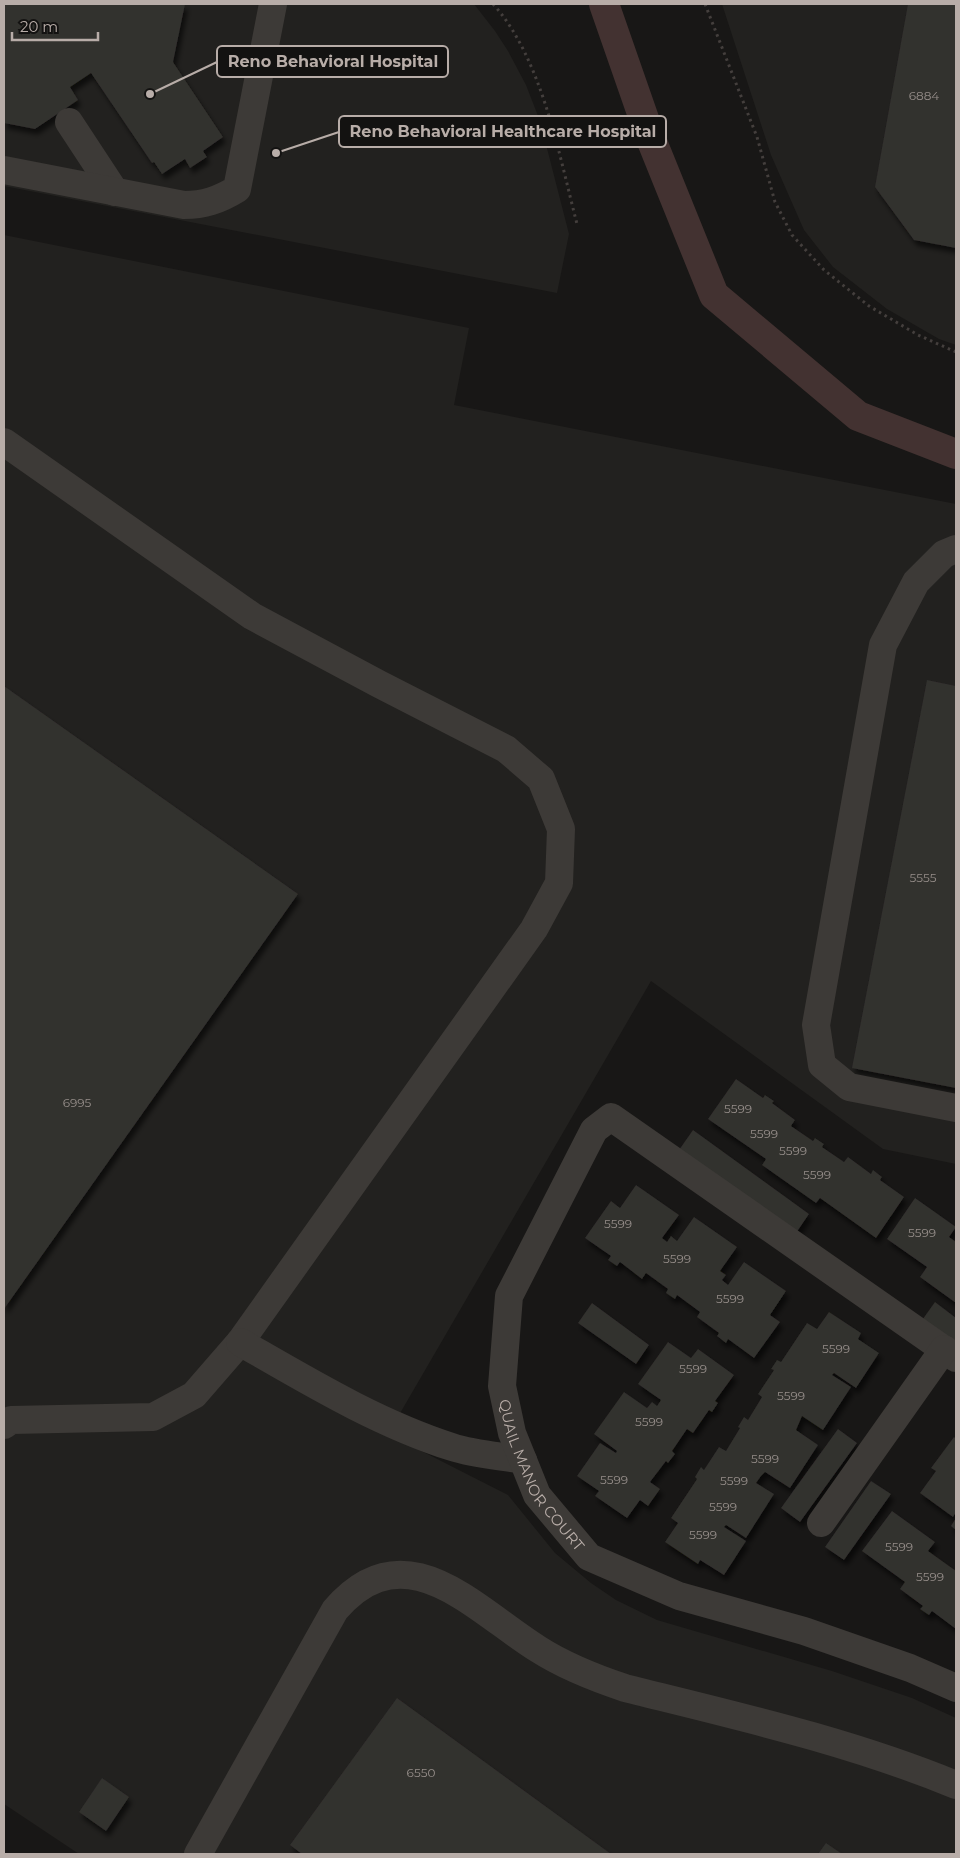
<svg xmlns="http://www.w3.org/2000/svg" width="960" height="1858" viewBox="0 0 960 1858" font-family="Montserrat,sans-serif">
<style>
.built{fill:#22211f}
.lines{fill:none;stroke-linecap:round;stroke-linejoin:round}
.canal{stroke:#433231;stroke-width:30}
.building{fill:#32302e;filter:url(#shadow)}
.path{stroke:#443f3d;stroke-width:3;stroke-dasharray:2.5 4;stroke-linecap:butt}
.minor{stroke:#3d3a37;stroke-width:28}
.labels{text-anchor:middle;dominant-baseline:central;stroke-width:4.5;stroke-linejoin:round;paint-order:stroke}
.number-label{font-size:12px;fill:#968e8a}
.street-label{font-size:15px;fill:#b8ada8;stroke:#131211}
.leader{fill:none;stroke:#b8ada8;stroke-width:2}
.callout-dot{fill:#b8ada8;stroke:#131211;stroke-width:2}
.callout{fill:#131211;stroke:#b8ada8;stroke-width:2}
.callout-label{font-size:16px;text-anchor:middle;font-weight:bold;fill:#b8ada8}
</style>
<defs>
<filter id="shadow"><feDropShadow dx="3" dy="5.5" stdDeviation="2.5" flood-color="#0009"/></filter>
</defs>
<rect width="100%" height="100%" fill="#181716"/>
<path class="built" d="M 4,4 L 474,4 L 495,31 L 508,51 L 526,85 L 540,121 L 569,234 L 557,293 L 4,186 Z
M 722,4 L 956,4 L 956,345 L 939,339 L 887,309 L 833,267 L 804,230 L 771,155 Z
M 4,235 L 469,328 L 454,405 L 956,504 L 956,1164 L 883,1149 L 651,981 L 388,1434 L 508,1495 L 555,1553 L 591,1583 L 616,1600 L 657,1620 L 832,1671 L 912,1698 L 956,1718 L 956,1854 L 79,1854 L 4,1804 Z"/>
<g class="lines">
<path class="canal" d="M 604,4 L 651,139 L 714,295 L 858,416 L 956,454"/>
</g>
<path class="building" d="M 4,4 L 185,4 L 173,62 L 223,137 L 203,151 L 207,157 L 190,168 L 185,159 L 162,174 L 154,162 L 152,163 L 91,73 L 70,87 L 78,100 L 35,129 L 4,123 Z
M 908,4 L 956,4 L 956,248 L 914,240 L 875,187 Z
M 927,680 L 956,686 L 956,1088 L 852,1068 Z
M 4,686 L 298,894 L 4,1309 Z
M 736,1079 L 763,1098 L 765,1095 L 774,1101 L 772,1103 L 795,1120 L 791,1126 L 813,1141 L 815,1138 L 824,1144 L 822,1147 L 844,1162 L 848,1157 L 871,1174 L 873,1170 L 882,1177 L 880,1180 L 904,1197 L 876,1238 L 820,1198 L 816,1203 L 762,1165 L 766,1159 L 708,1119 Z
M 693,1130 L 809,1214 L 796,1233 L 679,1150 Z
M 636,1185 L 679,1215 L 662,1238 L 667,1242 L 671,1236 L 677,1241 L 694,1217 L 737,1247 L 720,1271 L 726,1275 L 722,1280 L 728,1285 L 744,1262 L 786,1291 L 770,1315 L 780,1322 L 754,1358 L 728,1339 L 726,1343 L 717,1336 L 719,1333 L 697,1317 L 700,1312 L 677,1295 L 675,1299 L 666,1293 L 668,1289 L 646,1273 L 642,1279 L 620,1262 L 617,1266 L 608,1260 L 611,1256 L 585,1238 L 611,1201 L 620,1208 Z
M 915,1198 L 956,1227 L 949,1237 L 956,1242 L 956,1303 L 920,1277 L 927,1267 L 887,1239 Z
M 935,1302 L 956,1318 L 956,1349 L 920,1323 Z
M 592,1303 L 649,1345 L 636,1364 L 578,1323 Z
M 829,1312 L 861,1333 L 858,1339 L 879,1353 L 856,1388 L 834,1373 L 832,1375 L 851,1387 L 823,1430 L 802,1416 L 796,1430 L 818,1445 L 790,1488 L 765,1472 L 761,1476 L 756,1483 L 774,1494 L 746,1538 L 726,1525 L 724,1527 L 746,1541 L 724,1575 L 700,1560 L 698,1564 L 665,1542 L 678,1523 L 671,1518 L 697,1479 L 695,1477 L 701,1467 L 704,1470 L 719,1447 L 726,1451 L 740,1428 L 738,1427 L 744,1417 L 748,1420 L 762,1397 L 758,1394 L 774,1370 L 771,1369 L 777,1360 L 781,1362 L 807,1323 L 817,1329 Z
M 668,1342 L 691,1358 L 698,1349 L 734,1375 L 715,1401 L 718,1403 L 712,1412 L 709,1410 L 693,1433 L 687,1429 L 672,1451 L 675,1454 L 668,1463 L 666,1461 L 650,1482 L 660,1489 L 648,1506 L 640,1500 L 627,1518 L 595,1496 L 599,1491 L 577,1476 L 600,1443 L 616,1453 L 617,1451 L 594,1434 L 624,1392 L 647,1408 L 652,1402 L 657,1406 L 661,1400 L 638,1384 Z
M 838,1429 L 857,1443 L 800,1522 L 781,1508 Z
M 954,1437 L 956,1439 L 956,1512 L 953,1517 L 920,1493 L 936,1471 L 931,1468 Z
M 871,1481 L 891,1494 L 844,1560 L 825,1547 Z
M 892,1511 L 935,1542 L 928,1551 L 956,1571 L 956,1629 L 932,1611 L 929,1615 L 920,1609 L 923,1606 L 900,1589 L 905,1582 L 862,1551 Z
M 956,1518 L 956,1530 L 951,1526 Z
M 397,1698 L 611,1854 L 302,1854 L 290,1845 Z
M 102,1778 L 129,1797 L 106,1831 L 79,1812 Z
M 826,1843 L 842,1854 L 818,1854 Z"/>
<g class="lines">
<path class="path" d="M 493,4 C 542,58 559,155 577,224
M 705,4 L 757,137 L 775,202 L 792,235 L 824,270 L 869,306 L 918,335 L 956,352"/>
<g class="minor">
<path d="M 69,122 L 115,192"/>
<path d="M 4,170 L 184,205 C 204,205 219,200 237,189 L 273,4"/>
<path d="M 4,442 L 252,616 L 379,684 L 506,749 L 541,779 L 561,829 L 559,883 L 534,929 L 240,1342 L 194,1395 L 153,1417 L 11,1420 L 4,1425"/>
<path d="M 956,549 L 944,554 L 916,582 L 883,645 L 816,1025 L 822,1065 L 849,1087 L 956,1108"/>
<path d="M 240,1342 C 308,1381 377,1423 452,1447 C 473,1454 500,1456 523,1460"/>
<path id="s1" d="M 956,1358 L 611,1117 L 594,1130 L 509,1296 L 502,1386 L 512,1433 L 537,1495 L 589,1557 L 679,1596 L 804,1631 L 910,1668 L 956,1688"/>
<path d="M 821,1523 L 944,1349"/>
<path d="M 198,1854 L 335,1610 C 405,1528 474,1609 538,1649 C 566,1667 595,1678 625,1688 C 737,1716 849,1741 956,1785"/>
</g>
</g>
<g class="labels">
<g class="number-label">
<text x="924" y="95">6884</text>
<text x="923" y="877">5555</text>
<text x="77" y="1102">6995</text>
<text x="738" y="1108">5599</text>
<text x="764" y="1133">5599</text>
<text x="793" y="1150">5599</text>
<text x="817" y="1174">5599</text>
<text x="618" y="1223">5599</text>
<text x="922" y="1232">5599</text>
<text x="677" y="1258">5599</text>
<text x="730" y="1298">5599</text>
<text x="836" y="1348">5599</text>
<text x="693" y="1368">5599</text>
<text x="791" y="1395">5599</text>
<text x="649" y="1421">5599</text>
<text x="765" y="1458">5599</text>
<text x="614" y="1479">5599</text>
<text x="734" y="1480">5599</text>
<text x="723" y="1506">5599</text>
<text x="703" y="1534">5599</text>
<text x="899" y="1546">5599</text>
<text x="930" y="1576">5599</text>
<text x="421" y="1772">6550</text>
</g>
<g class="street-label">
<text stroke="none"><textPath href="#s1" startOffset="818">QUAIL MANOR COURT</textPath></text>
</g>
</g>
<path class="leader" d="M150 94L217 62M276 153L339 132"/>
<g class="callout-dot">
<circle cx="150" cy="94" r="5"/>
<circle cx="276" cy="153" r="5"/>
</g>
<g class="callout">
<rect x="217" y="46" width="231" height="31" rx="5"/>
<rect x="339" y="116" width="327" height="31" rx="5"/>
</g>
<g class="callout-label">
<text x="333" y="67">Reno Behavioral Hospital</text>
<text x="503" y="137">Reno Behavioral Healthcare Hospital</text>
</g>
<rect width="960" height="1858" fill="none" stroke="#b8ada8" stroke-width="10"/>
<path d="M12 32v8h86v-8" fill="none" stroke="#b8ada8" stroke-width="2.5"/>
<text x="20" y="32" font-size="15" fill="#b8ada8" stroke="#131211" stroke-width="4" paint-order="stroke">20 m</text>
</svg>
